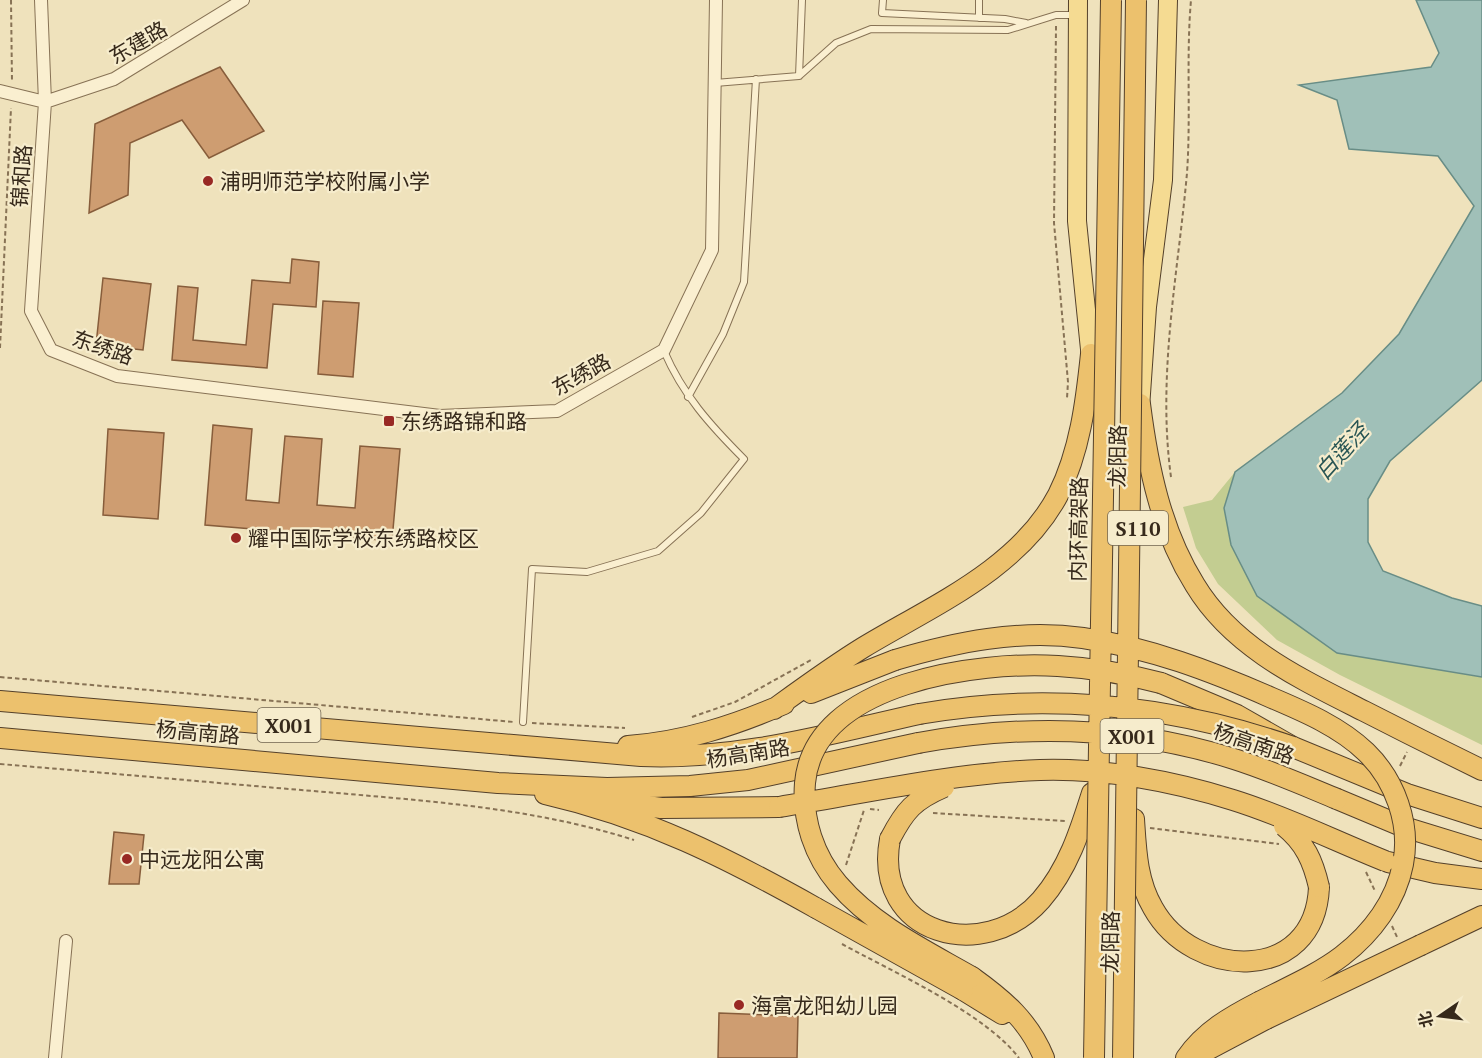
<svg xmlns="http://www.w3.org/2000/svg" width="1482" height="1058" viewBox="0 0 1482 1058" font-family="'PT Serif','Noto Sans SC',serif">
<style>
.green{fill:#c3cd91}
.water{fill:#a0c0b8;stroke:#688d86;stroke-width:1.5}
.building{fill:#ce9d71;stroke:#875d3b;stroke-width:1.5}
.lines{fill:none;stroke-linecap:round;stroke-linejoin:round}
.service-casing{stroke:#877255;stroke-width:8}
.minor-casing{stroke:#877255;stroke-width:14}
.primary-casing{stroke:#54402a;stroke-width:20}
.trunk-casing{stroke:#54402a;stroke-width:22}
.path{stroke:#877255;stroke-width:2;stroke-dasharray:4.5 3;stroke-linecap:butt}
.service{stroke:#faefd0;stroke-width:6}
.minor{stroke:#faefd0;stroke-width:12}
.primary{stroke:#f5db92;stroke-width:18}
.trunk{stroke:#ecc16d;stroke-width:20}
.trunk-bridge-casing{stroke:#54402a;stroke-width:22;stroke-linecap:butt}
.trunk-bridge{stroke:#ecc16d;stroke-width:20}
.poi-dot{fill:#982924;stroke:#f6eccc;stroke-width:2}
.labels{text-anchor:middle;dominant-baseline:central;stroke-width:4.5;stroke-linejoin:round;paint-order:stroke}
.shield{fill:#f6eccc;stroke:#706450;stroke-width:1.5}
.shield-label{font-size:20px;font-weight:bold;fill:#36291b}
.street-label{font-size:21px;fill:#36291b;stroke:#f6eccc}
.poi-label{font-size:21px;fill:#36291b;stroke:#f6eccc;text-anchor:start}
.water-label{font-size:22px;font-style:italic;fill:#295655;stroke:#f6eccc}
</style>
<rect width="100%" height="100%" fill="#efe2bc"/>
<path class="green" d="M 1235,472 L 1224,508 L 1231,545 L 1337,653 L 1482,677 L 1482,745 L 1340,675 L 1277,640 L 1218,584 L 1196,548 L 1183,507 L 1212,500 Z"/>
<path class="water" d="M 1416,0 L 1482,0 L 1482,380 L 1390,461 L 1368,499 L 1368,542 L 1383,571 L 1452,598 L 1482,606 L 1482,677 L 1337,653 L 1257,596 L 1231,545 L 1224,508 L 1235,472 L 1342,393 L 1399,334 L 1474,206 L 1438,156 L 1349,149 L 1337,100 L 1299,85 L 1431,67 L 1439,53 Z"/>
<path class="building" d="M 220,67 L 264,131 L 209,158 L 182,120 L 130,143 L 128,195 L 89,213 L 95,124 Z
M 292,259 L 319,262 L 316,307 L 273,304 L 267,368 L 172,360 L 178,286 L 198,288 L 193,340 L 246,345 L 252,280 L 290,283 Z
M 103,278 L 151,284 L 143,350 L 96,345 Z
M 323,301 L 359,303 L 353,377 L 318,374 Z
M 213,425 L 252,429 L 246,500 L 279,503 L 285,436 L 322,439 L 317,505 L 355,508 L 360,446 L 400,449 L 392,541 L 205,525 Z
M 108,429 L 164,433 L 158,519 L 103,515 Z
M 114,832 L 144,835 L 139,884 L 109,884 Z
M 719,1013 L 798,1016 L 797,1058 L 718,1058 Z"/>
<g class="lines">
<defs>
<path id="service" d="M 883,0 L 882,13 L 1005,19 L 1026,23
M 979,0 L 979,18
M 799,76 L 802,0
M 715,83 L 799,76 L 836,43 L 871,29 L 1008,30 L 1056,15 L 1077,15
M 688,397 L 723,334 L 744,282 L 756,79
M 523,722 L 532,569 L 587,572 L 658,551 L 701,513 L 744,459 C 710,425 683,395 664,351"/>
<path id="minor" d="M 41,0 L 45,102 L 31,311 L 51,350 L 117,376 L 440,416 L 557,411 L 664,350 L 712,250 L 716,0
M 0,91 L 45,102
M 45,102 L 114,79 L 243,0
M 55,1058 L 66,941"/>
<path id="primary" d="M 1078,0 L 1077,221 L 1092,369
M 1140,408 L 1147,307 L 1163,180 L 1168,0"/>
<path id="trunk" d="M 1140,404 C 1148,467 1161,531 1195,585 C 1233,648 1301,679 1364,711 C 1403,731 1443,751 1482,770
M 1161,683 L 1237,715 L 1293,747 L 1407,794 L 1482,818
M 811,693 L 895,660
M 0,701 L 641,756 C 738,760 825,735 919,714
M 774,709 C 803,688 833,666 864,647 C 932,606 1019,569 1058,495 C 1080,451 1086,402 1091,354
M 0,738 L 498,783 L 607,788 L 690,786 L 748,780 L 918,743
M 628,746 C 683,742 733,726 784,704
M 545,794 C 646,817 727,858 816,908
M 1337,799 L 1404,827 L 1482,851
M 602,800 L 661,808 L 779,807
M 1134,819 C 1136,850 1137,881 1153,908 C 1193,980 1315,985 1319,887
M 890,839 C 872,935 984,965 1041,900 C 1068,869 1080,831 1092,793
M 1388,862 L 1435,873 L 1482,879
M 1421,945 L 1482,916
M 972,977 C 1004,1000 1029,1021 1044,1058
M 963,990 L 1002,1014
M 1196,1056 L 1266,1019
M 1186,1058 C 1205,1031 1230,1017 1259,1002"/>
</defs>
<use href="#service" class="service-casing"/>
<use href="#minor" class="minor-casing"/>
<use href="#primary" class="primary-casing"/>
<use href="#trunk" class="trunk-casing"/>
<path class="path" d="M 11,0 L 12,82
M 1056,26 L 1054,223 L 1068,382 L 1067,398
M 0,348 L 11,108
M 1171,477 C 1157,375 1178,274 1187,173 C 1191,115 1186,57 1191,0
M 0,677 L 514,722
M 692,717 L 735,702 L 811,660
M 532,723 L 625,728
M 0,764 C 108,773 217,783 325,792 C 429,801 534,808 634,840
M 1400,766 L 1407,752
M 870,809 L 879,810
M 933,813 L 1065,821
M 1150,828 L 1279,844
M 846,865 L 864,810
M 1366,872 L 1375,891
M 1392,926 L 1397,937
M 842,944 C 893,972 985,1013 1019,1058"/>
<use href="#service" class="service"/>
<use href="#minor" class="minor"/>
<use href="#primary" class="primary"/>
<use href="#trunk" class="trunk"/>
<defs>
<path id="trunk-bridge" d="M 895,660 C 956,642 1019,629 1083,638 C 1150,648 1211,671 1272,698 C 1305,712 1340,727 1366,752 C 1395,780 1411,824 1403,864 C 1396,901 1372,933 1342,956 C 1317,975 1286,988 1259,1002
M 919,714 C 1046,692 1172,705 1293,747
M 918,743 C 1024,724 1131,726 1234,759 C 1269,770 1303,785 1337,799
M 779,807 C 865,793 953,773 1040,770 C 1103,768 1173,781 1233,800 C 1285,816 1335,841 1385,861
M 1284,826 C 1305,843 1313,861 1319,887
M 890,839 C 905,810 914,800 944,787
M 816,908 L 963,990
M 972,977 C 925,950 874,926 838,884 C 814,856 802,820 805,783 C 814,681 980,661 1058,666 C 1094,668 1127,674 1161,683
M 1266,1019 L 1421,945
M 1094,1058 L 1111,0
M 1123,1058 L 1136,0"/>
</defs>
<use href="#trunk-bridge" class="trunk-bridge-casing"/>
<use href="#trunk-bridge" class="trunk-bridge"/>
</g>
<g class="poi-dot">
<circle cx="208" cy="181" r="6"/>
<rect x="383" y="415" width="12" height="12" rx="3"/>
<circle cx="236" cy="538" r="6"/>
<circle cx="127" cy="859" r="6"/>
<circle cx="739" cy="1005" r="6"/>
</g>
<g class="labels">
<g class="shield">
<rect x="1108" y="511" width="60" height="34" rx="4.5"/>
<rect x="257.5" y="708" width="63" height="34" rx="4.5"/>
<rect x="1100.5" y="719" width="63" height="34" rx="4.5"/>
</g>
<g class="shield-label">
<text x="1138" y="528">S110</text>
<text x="289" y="725">X001</text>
<text x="1132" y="736">X001</text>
</g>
<g class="street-label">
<text transform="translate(138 42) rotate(-30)">东建路</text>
<text transform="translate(21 176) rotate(-86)">锦和路</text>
<text transform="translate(103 347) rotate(19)">东绣路</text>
<text transform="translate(581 374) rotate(-29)">东绣路</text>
<text transform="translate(1117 456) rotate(-89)">龙阳路</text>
<text transform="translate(1078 529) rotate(-89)">内环高架路</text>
<text transform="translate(198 732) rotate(5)">杨高南路</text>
<text transform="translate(1254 743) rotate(19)">杨高南路</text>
<text transform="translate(748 753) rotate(-9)">杨高南路</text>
<text transform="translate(1110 942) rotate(-89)">龙阳路</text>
</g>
<g class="poi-label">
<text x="220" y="181">浦明师范学校附属小学</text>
<text x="401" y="421">东绣路锦和路</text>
<text x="248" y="538">耀中国际学校东绣路校区</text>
<text x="139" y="859">中远龙阳公寓</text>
<text x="751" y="1005">海富龙阳幼儿园</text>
</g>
<g class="water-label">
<text transform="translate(1341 451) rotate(-48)">白莲泾</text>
</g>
</g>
<g transform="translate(1440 1016) rotate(256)" stroke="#f6eccc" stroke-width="4.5" paint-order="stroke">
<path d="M0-4.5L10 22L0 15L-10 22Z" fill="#36291b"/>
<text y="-9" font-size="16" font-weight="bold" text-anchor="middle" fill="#36291b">北</text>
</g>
</svg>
